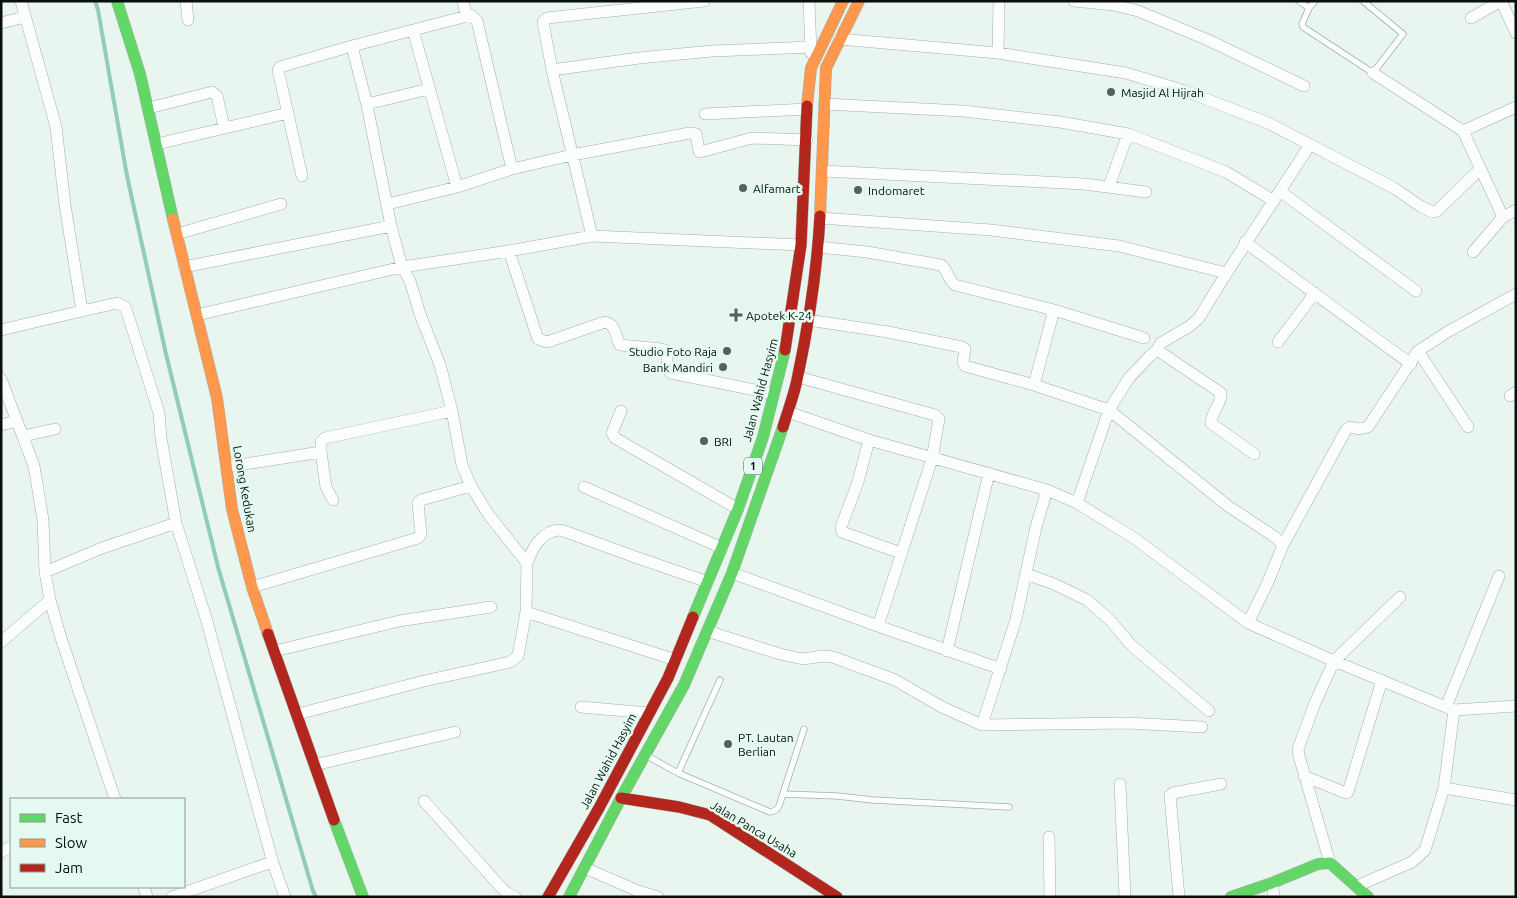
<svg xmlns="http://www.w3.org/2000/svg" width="1517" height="898" viewBox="0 0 1517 898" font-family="Ubuntu,sans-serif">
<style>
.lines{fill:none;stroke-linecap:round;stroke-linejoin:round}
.stream{stroke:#90ccb6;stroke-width:4}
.lane-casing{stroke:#a5afaa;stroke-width:7}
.street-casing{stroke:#a5afaa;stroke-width:12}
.fast-casing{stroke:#a5afaa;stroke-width:12}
.slow-casing{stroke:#a5afaa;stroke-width:12}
.jam-casing{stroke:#a5afaa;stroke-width:12}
.lane{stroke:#fcfefd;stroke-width:5.5}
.street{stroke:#fcfefd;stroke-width:11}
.fast{stroke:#63d668;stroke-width:11}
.slow{stroke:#ff974d;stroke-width:11}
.jam{stroke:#b3261e;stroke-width:11}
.poi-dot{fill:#57605b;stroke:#e4faf0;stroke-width:2}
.labels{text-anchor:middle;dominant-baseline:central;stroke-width:5;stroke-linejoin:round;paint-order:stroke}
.shield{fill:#e4faf0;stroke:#4a5650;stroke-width:1}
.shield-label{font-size:11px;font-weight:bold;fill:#080f0c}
.poi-label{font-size:12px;fill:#080f0c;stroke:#e4faf0;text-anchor:start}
.street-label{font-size:12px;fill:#080f0c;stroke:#e4faf0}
</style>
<rect width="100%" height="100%" fill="#e9f5ef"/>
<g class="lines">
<path class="stream" d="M 95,1 L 98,10 L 127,176 L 166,354 L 218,567 L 313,891 L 316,897"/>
<defs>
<path id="lane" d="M 1299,1 L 1309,8 L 1315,1
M 1309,8 L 1302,24 L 1303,27 L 1373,73 L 1403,34 L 1363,1
M 649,757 L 678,773 L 720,680
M 678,773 L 770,812 C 775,811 777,810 779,806 L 804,729
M 783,794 L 837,796 L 873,800 L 1009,807"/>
<path id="street" d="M 186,1 L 188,20
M 463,1 L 466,15
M 809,1 L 811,53
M 1074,1 L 1114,5 L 1138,11 L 1208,40 L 1304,86
M 1501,1 L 1516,33
M 1471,18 L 1501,1
M 1,23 L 25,17
M 413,30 L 457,187
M 839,39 L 998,53 L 1126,73 L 1185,91 L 1268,123 L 1394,188 L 1420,206 L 1432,212 L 1437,211 L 1480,169
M 998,53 L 999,1
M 552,70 L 639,58 L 712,51 L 811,47
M 1373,73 L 1463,131 L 1503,217
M 367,104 L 429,89
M 824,104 L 963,111 L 1060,122 L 1128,134 L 1226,172 L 1274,201
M 149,108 L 212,92 L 217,96 L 224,127
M 705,114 L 807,109
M 1463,131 L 1516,107
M 157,144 L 288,113
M 512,169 L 572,155 L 690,133 L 696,134 L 699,151 L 700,152 L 752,138 L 807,140
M 823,171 L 1084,184 L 1146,192
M 302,176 L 278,70 L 280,67 L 352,46 L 471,15 L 477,21 L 512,169 L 457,187 L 388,204
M 1109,186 L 1128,134
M 1281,192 L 1416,291
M 820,218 L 991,230 L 1119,246 L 1226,273
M 177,234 L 281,204
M 592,236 L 552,70 L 543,22 L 547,18 L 704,1
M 1245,242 C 1301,283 1355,324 1411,364
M 818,247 L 867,252 L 941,265 C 948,270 948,280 955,285 L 1054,310 L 1144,338
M 509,251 L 538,339 L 547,342 L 605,322 C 617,325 615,336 620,345 L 662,349 L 667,351 L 667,369 L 671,373 L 774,394
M 1473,252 L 1503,217 L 1516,210
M 184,267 L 391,226
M 82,311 L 117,303 L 125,307 L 128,315 L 159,413 L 161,438 L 176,523 L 206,618 L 273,863 L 285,897
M 197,315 L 402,267 L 509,251 L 592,236 L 801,245
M 808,320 L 888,332 L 962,347 L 965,349 L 963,362 L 965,366 L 1034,385 L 1109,410 L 1228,506 L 1275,537 L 1283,545
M 1,330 L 82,311 L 65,205 L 56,127 L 21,1
M 1278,342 L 1315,293
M 1157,350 L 1221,393 C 1222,403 1211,413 1211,423 L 1254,454
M 1418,351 L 1468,427
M 1,379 L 34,466 L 43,520 L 45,572 L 50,600 L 60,635 L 115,799
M 1034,385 L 1054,310
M 1510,396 L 1516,392
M 621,411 L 612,433 L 615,438 L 738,509
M 788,412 L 869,440 L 1047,490 L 1077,503 L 1134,538 L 1248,623 L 1334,661 L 1446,707 L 1454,710 L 1516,706
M 1,425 L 17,421
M 23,436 L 55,429
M 869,440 L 858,482 L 841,527 L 842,532 L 901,553
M 321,452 L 321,442 L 325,438 L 452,411
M 226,467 L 321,452 L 326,487 L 333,500
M 584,487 L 722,548
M 1077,503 L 1109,410 L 1129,378 L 1150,356 L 1157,350 L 1161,343 L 1190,326 L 1199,318 C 1234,259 1273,203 1309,146
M 527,563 C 533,547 542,530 561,530 L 638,558 L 708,582
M 45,572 L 102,548 L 176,523
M 732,573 L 878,626 L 932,459 L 939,419 L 935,415 L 798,377
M 1026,574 L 1054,584 L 1087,600 L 1110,620 L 1131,645 L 1209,711
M 252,587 L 418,538 L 421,534 L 418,503 L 421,500 L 471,486
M 526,612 L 676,660
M 1248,623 L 1268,582 L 1283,545 L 1346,430 L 1350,427 L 1359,429 L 1368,427 L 1418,351 L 1449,331 L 1516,294
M 878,626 L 1001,669
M 707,631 L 780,654 L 803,659 L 823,656 L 833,657 L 895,680 L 942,707 L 982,725 L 1127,723 L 1202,727
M 1,642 L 50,600
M 275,651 L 399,621 L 491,607
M 947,651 L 989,473
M 581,707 L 649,713
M 1446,707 L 1499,576
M 298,714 L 424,681 L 510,662 L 518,656 L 526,612 L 527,563 L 488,514 L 471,486 L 462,465 L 452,411 L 440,365 L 420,314 L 410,281 L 402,267 L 391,226 L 367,105 L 352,46
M 982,725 L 1016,619 L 1036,527 L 1047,490
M 314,765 L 455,732
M 1304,776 L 1346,793 L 1348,792 L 1382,680
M 1120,784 L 1125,897
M 1444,788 L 1516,800
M 424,801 L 497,883 L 507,893 L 515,897
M 1049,837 L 1050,897
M 1,852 L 11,847
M 1330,863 L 1299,756 L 1298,749 L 1315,703 L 1334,661 L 1400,597
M 585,868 L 638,891 L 658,897
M 1272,883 L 1274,897
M 1357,886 L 1412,862 L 1425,850 L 1444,788 L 1454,710
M 144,887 L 147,897
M 172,897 L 266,864 L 273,863
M 1179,897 L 1170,795 L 1173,793 L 1221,784"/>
<path id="fast" d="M 117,1 L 140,74 L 173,219
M 693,617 L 738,509 L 763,437 L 785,350
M 334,820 L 363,897
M 569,897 L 621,798 L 684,685 L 732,573 L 783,427
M 1231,897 L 1272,883 L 1318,864 L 1330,863 L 1368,897"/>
<path id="slow" d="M 807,106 L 811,68 L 843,1
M 820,216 L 826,68 L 859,1
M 173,219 L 217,398 L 232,509 L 252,587 L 268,634"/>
<path id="jam" d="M 785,350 L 801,245 L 807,106
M 783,427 C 788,410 795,393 798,375 C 809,323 817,270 820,216
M 268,634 L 334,820
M 621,798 L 679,807 L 710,815 L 837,897
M 548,897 L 599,808 L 668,678 L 693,617"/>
</defs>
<use href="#lane" class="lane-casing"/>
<use href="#street" class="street-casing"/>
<use href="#fast" class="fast-casing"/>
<use href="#slow" class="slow-casing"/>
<use href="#jam" class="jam-casing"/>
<use href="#lane" class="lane"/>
<use href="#street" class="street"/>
<use href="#fast" class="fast"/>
<use href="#slow" class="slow"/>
<use href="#jam" class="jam"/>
</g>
<g class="poi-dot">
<circle cx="1111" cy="92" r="5"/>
<circle cx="743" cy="188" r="5"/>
<circle cx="858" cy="190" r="5"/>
<path d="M733.5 307.5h5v5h5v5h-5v5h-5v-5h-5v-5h5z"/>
<circle cx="727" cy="351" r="5"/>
<circle cx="723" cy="367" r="5"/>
<circle cx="704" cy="441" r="5"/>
<circle cx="728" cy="744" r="5"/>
</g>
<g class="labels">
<rect class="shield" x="744" y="457.5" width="18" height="17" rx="4"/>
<g class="shield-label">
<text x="753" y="466">1</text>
</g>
<g class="poi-label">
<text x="1121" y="92">Masjid Al Hijrah</text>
<text x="753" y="188">Alfamart</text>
<text x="868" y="190">Indomaret</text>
<text x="746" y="315">Apotek K-24</text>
<text x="717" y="351" text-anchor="end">Studio Foto Raja</text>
<text x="713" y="367" text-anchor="end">Bank Mandiri</text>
<text x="714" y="441">BRI</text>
<text x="738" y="737">PT. Lautan<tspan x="738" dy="14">Berlian</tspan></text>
</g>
<g class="street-label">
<text transform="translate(760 390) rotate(-75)">Jalan Wahid Hasyim</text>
<text transform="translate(245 489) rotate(80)">Lorong Kedukan</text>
<text transform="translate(608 761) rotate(-62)">Jalan Wahid Hasyim</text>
<text transform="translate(754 829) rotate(31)">Jalan Panca Usaha</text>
</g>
</g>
<rect width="1517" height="898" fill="none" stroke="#080f0c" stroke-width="5"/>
<rect x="10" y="798" width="175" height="90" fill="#e4faf0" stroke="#8c9c95"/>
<rect x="20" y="814" width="25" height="8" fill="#63d668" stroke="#8c9c95"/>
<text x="55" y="823" font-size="15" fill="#080f0c">Fast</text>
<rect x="20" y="839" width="25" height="8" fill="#ff974d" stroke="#8c9c95"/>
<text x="55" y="848" font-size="15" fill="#080f0c">Slow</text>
<rect x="20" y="864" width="25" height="8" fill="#b3261e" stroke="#8c9c95"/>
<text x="55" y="873" font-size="15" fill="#080f0c">Jam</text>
</svg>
